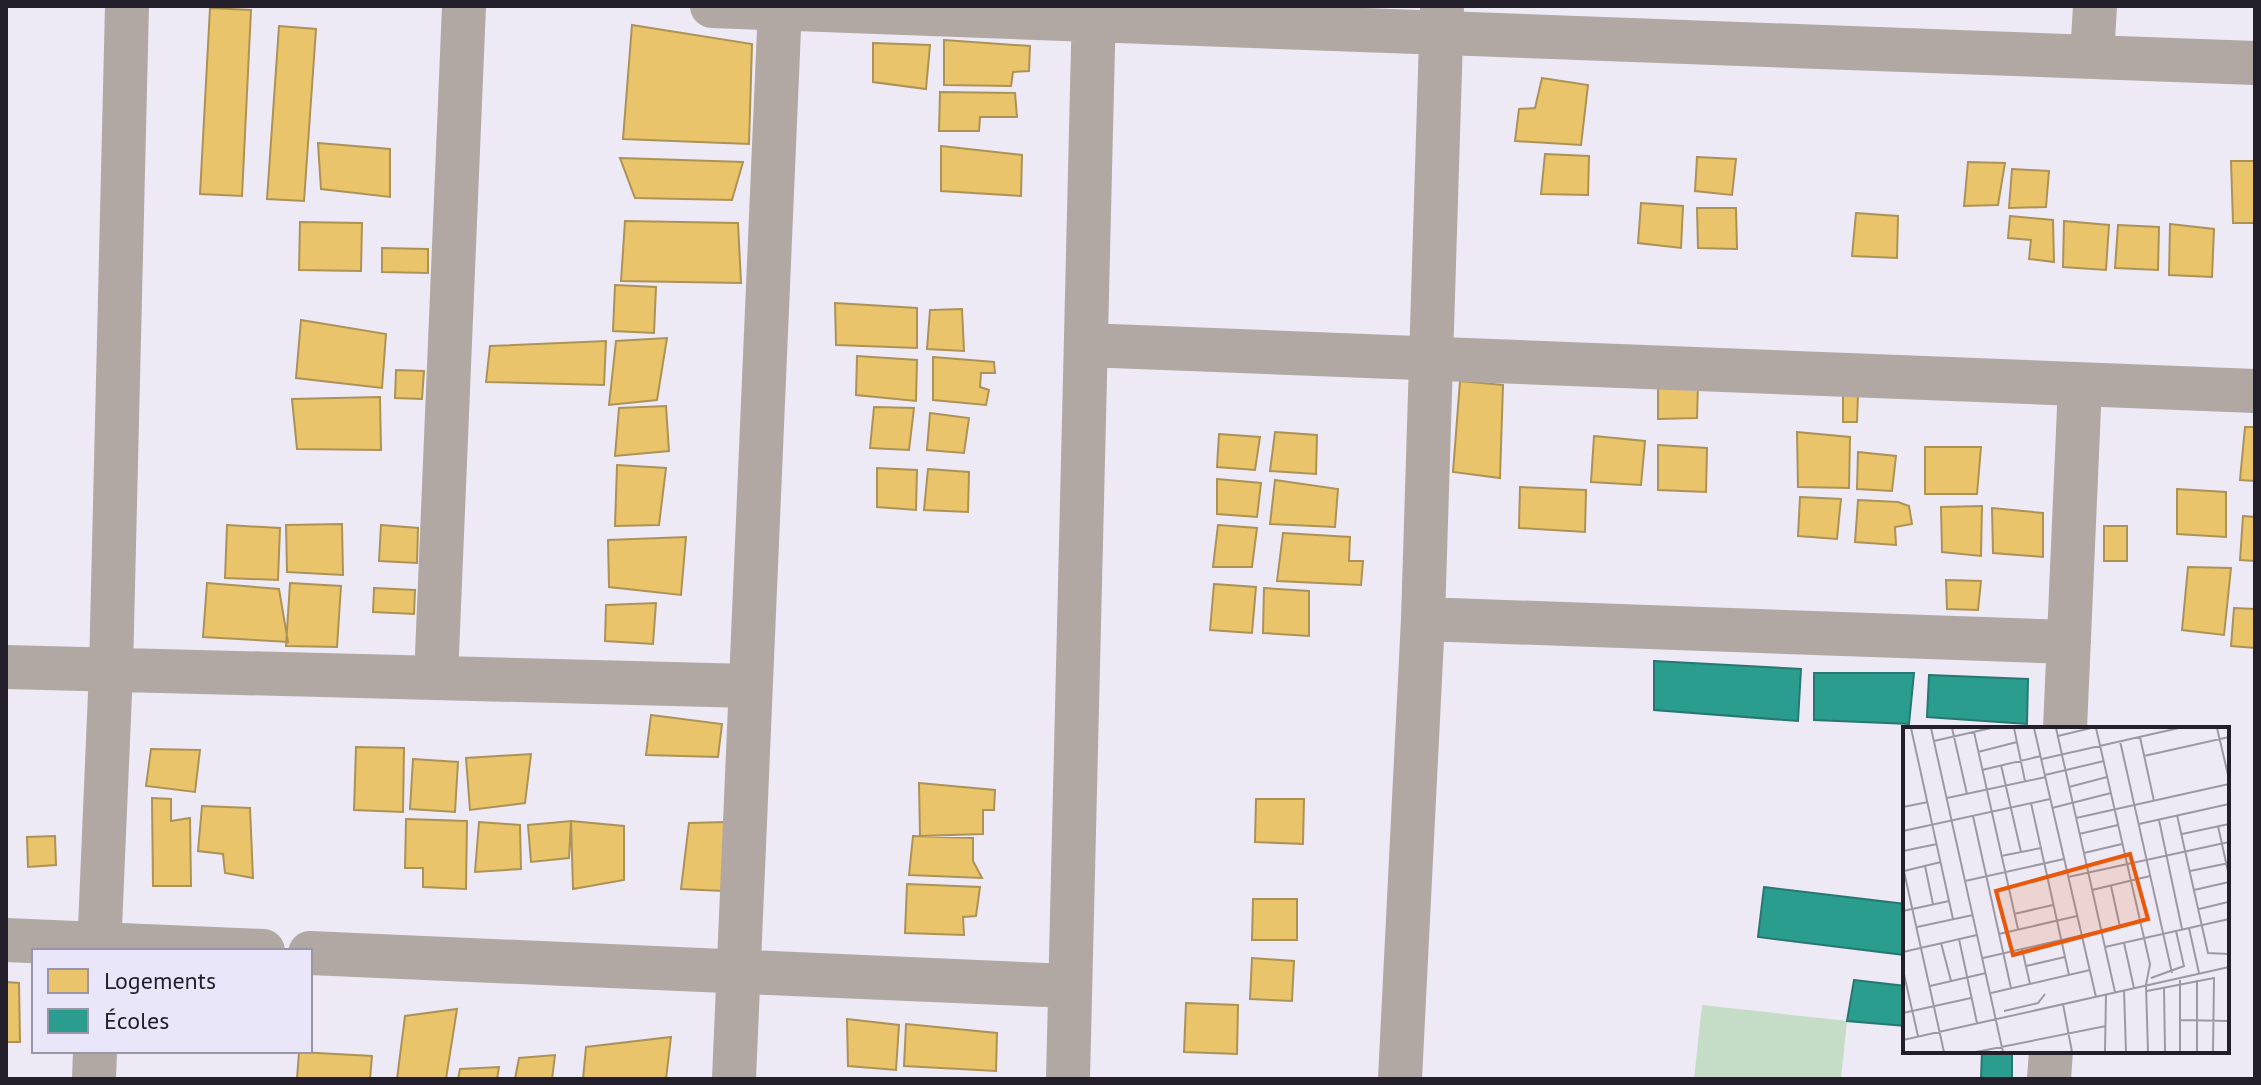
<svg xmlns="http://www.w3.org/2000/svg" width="2261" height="1085" viewBox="0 0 2261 1085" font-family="'PT Sans',sans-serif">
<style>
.green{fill:#c5ddc6}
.homes{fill:#e9c46a;stroke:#ad9257;stroke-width:2}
.schools{fill:#2a9d8f;stroke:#287771;stroke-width:2}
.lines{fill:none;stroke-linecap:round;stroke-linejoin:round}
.minor{stroke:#b1a8a4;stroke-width:44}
.inset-road{fill:none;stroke:#9c99a5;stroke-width:2}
.view{fill:#e8590c;fill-opacity:0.15;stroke:#e8590c;stroke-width:4}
.inset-edge{fill:none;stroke:#221f2b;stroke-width:4}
</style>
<rect width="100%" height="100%" fill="#edeaf6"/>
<path class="green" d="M 1702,1005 L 1847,1021 L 1841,1079 L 1694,1079 Z"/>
<path class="homes" d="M 210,8 L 251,10 L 242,196 L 200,194 Z
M 632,25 L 752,44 L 749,144 L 623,139 Z
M 279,26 L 316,29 L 304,201 L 267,199 Z
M 944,40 L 1030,46 L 1029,71 L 1013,72 L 1011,86 L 944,85 Z
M 873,43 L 930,45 L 926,89 L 873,82 Z
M 1542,78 L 1588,85 L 1581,145 L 1515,141 L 1519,109 L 1535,108 Z
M 940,92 L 1015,93 L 1017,117 L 980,117 L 979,131 L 939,131 Z
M 318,143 L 390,149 L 390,197 L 321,189 Z
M 941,146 L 1022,155 L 1021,196 L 941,191 Z
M 1545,154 L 1589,156 L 1588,195 L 1541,194 Z
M 1697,157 L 1736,159 L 1732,195 L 1695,191 Z
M 620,158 L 743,162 L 732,200 L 635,198 Z
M 2231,161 L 2255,161 L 2255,223 L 2233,223 Z
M 1968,162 L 2005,163 L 1998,205 L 1964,206 Z
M 2012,169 L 2049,171 L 2046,207 L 2009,208 Z
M 1641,203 L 1683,206 L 1681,248 L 1638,243 Z
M 1697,208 L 1736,208 L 1737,249 L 1698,248 Z
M 1856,213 L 1898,216 L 1897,258 L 1852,256 Z
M 2010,216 L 2053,220 L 2054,262 L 2029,259 L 2031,240 L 2008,238 Z
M 625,221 L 738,223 L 741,283 L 621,281 Z
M 2064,221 L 2109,225 L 2106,270 L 2063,267 Z
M 300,222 L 362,223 L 361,271 L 299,270 Z
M 2170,224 L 2214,229 L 2212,277 L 2169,275 Z
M 2118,225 L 2159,227 L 2158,270 L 2115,268 Z
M 382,248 L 428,249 L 428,273 L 382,272 Z
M 615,285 L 656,287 L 654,333 L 613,331 Z
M 835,303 L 917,308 L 917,348 L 836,345 Z
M 962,309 L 964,351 L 927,349 L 930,310 Z
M 301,320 L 386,334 L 382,388 L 296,378 Z
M 667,338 L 657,400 L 609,405 L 616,341 Z
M 606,341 L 604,385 L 486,382 L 490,346 Z
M 857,356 L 917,360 L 916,401 L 856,395 Z
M 933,357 L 994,362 L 995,373 L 981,373 L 980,387 L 989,390 L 986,405 L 933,400 Z
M 396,370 L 424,371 L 422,399 L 395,398 Z
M 1460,381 L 1503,385 L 1500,478 L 1453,472 Z
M 1658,382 L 1698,384 L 1697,418 L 1658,419 Z
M 1843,393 L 1858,394 L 1857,422 L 1843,422 Z
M 380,397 L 381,450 L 297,449 L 292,399 Z
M 666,406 L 669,451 L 615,456 L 619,408 Z
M 874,407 L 914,408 L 909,450 L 870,448 Z
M 930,413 L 969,418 L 964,453 L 927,450 Z
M 2245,427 L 2255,427 L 2255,481 L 2240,480 Z
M 1275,432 L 1317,435 L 1316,474 L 1270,471 Z
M 1797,432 L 1850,437 L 1849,488 L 1798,487 Z
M 1219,434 L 1260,437 L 1255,470 L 1217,467 Z
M 1594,436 L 1645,441 L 1641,485 L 1591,482 Z
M 1658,445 L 1707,448 L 1706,492 L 1658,490 Z
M 1925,447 L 1981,447 L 1977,494 L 1925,494 Z
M 1858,452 L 1896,456 L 1892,491 L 1857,489 Z
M 617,465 L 666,468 L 659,525 L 615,526 Z
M 877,468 L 917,470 L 916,510 L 877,507 Z
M 928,469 L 969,472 L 968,512 L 924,510 Z
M 1217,479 L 1261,483 L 1257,517 L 1217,514 Z
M 1275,480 L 1338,489 L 1335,527 L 1270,524 Z
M 1520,487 L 1586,490 L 1585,532 L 1519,528 Z
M 2177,489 L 2226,492 L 2226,537 L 2177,534 Z
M 1800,497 L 1841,499 L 1837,539 L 1798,536 Z
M 1858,500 L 1898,502 L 1909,506 L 1912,524 L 1895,527 L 1896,545 L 1855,542 Z
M 1982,506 L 1981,556 L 1942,552 L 1941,507 Z
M 1992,508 L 2043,513 L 2043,557 L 1993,553 Z
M 2243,516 L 2255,517 L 2255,561 L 2240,560 Z
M 342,524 L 343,575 L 287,572 L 286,525 Z
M 227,525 L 280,528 L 278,580 L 225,578 Z
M 381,525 L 418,528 L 417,563 L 379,561 Z
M 1218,525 L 1257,528 L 1252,567 L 1213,567 Z
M 2104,526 L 2127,526 L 2127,561 L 2104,561 Z
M 1283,533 L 1350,537 L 1349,561 L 1363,561 L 1361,585 L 1277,581 Z
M 686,537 L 681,595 L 609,587 L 608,540 Z
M 2188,567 L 2231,568 L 2224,635 L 2182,630 Z
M 1946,580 L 1981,581 L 1978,610 L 1947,609 Z
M 207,583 L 279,589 L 288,642 L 203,637 Z
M 290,583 L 341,586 L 337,647 L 286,646 Z
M 1214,584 L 1256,587 L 1252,633 L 1210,630 Z
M 374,588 L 415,590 L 414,614 L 373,612 Z
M 1264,588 L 1309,591 L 1309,636 L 1263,633 Z
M 656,603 L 653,644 L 605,641 L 606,605 Z
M 2234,608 L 2255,609 L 2255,648 L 2231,646 Z
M 651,715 L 722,724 L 718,757 L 646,755 Z
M 356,747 L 404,748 L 403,812 L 354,810 Z
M 151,749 L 200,750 L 195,792 L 146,786 Z
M 531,754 L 525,803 L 470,810 L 466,758 Z
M 413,759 L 458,762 L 455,812 L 410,809 Z
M 919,783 L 995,790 L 994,810 L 983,810 L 983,834 L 920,836 Z
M 152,798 L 171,799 L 171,821 L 190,818 L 191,886 L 153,886 Z
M 1256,799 L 1304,799 L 1303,844 L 1255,842 Z
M 202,806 L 250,808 L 253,878 L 225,873 L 223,854 L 198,851 Z
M 406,819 L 467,821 L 466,889 L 423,887 L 423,868 L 405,868 Z
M 571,821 L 569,858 L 531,862 L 528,825 Z
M 571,821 L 624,826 L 624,880 L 573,889 Z
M 479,822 L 520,825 L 521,869 L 475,872 Z
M 725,822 L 723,891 L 681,889 L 689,823 Z
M 55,836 L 56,865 L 28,867 L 27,837 Z
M 913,836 L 973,838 L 973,861 L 982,878 L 909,875 Z
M 907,884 L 980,887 L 976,916 L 963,917 L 964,935 L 905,933 Z
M 1253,899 L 1297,899 L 1297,940 L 1252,940 Z
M 1252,958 L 1294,961 L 1292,1001 L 1250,999 Z
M 6,982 L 19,983 L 20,1042 L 6,1042 Z
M 1186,1003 L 1238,1005 L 1237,1054 L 1184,1052 Z
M 457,1009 L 446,1079 L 397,1079 L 405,1016 Z
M 847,1019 L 899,1025 L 896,1070 L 848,1066 Z
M 906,1024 L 997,1033 L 996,1071 L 904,1066 Z
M 671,1037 L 666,1079 L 583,1079 L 586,1047 Z
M 299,1052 L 372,1056 L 370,1079 L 297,1079 Z
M 555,1055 L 552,1079 L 515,1079 L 519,1058 Z
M 499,1067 L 497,1079 L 458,1079 L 460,1069 Z"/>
<path class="schools" d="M 1654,661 L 1801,669 L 1798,721 L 1654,710 Z
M 1814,673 L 1914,673 L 1909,724 L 1814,720 Z
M 1929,675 L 2028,679 L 2027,724 L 1927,717 Z
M 1764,887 L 1905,904 L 1905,955 L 1758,937 Z
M 1854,980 L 1905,986 L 1905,1026 L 1847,1021 Z
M 1982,1051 L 2012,1051 L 2012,1079 L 1981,1079 Z"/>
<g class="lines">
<path class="minor" d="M 712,6 L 2255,63
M 2092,57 L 2095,6
M 1086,345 L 2255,391
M 1423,619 L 2069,642
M 6,667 L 750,686
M 436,678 L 464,6
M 2065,729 L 2080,385
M 6,940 L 263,951
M 99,951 L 111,670 L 127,6
M 310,953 L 1070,986
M 94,1079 L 95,1051
M 734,1079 L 780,6
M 1068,1079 L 1094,6
M 1400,1079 L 1423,619 L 1442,6
M 2049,1079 L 2051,1051"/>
</g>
<g transform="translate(1903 727)">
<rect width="326" height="326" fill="#edeaf6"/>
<path class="inset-road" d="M 8,1 L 50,192M 28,1 L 100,325M 49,1 L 64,67M 111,1 L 122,54M 131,1 L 193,270M 153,1 L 212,265M 193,1 L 247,237 L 243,258 L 245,325M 314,1 L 326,52M 71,5 L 115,202M 155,9 L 188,1M 237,10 L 251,74M 31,14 L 88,1M 217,14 L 269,246M 75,25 L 114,15M 241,29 L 326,10M 139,32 L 276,1M 98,38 L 118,125M 79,43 L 138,29M 142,48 L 201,34M 166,60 L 204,50M 44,71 L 143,50M 128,76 L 166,248M 0,80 L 25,75M 149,81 L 208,66M 274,88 L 305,226 L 326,227M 70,89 L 108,261M 173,91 L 326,57M 256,93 L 279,202M 236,97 L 326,77M 315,99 L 326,149M 0,104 L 147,72M 176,107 L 215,98M 279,107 L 326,97M 0,124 L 34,117M 181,126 L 219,117M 98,129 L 138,121M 22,139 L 30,177M 0,140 L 41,325M 1,144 L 38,135M 287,144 L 326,136M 165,150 L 326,115M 62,154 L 161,132M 208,159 L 217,200M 189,163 L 247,149M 291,163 L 326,155M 296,182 L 325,175M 0,184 L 46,174M 111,187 L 150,178M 14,200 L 70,188M 286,201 L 296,246M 96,207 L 174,189M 56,212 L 74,296M 38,216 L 48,254M 221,216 L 231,261M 202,220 L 326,192M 119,222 L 127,257M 0,225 L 74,208M 80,231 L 237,195M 123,239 L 162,230M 0,243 L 15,309M 248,251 L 281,239 L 273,204M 277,253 L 277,325M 27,259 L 83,246M 261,260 L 262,325M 221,263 L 223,325M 244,264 L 311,251 L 310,325M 88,266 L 187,243M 160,277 L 169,325M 101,284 L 135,276 L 142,267M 0,286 L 68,271M 277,293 L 326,294M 0,313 L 326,240M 73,325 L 203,299M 202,325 L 203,267M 294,325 L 294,253"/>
<path class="view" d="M 227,127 L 245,192 L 110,228 L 93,164 Z"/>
<rect width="326" height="326" class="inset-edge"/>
</g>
<rect width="2261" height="1085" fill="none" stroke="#221f2b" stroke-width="16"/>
<rect x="32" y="949" width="280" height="104" fill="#eae6fa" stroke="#9a96a7" stroke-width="2"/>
<rect x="48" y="969" width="40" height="24" fill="#e9c46a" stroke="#9a96a7" stroke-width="2"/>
<text x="104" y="989" font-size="24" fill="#221f2b">Logements</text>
<rect x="48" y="1009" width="40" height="24" fill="#2a9d8f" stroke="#9a96a7" stroke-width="2"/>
<text x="104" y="1029" font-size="24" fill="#221f2b">Écoles</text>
</svg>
